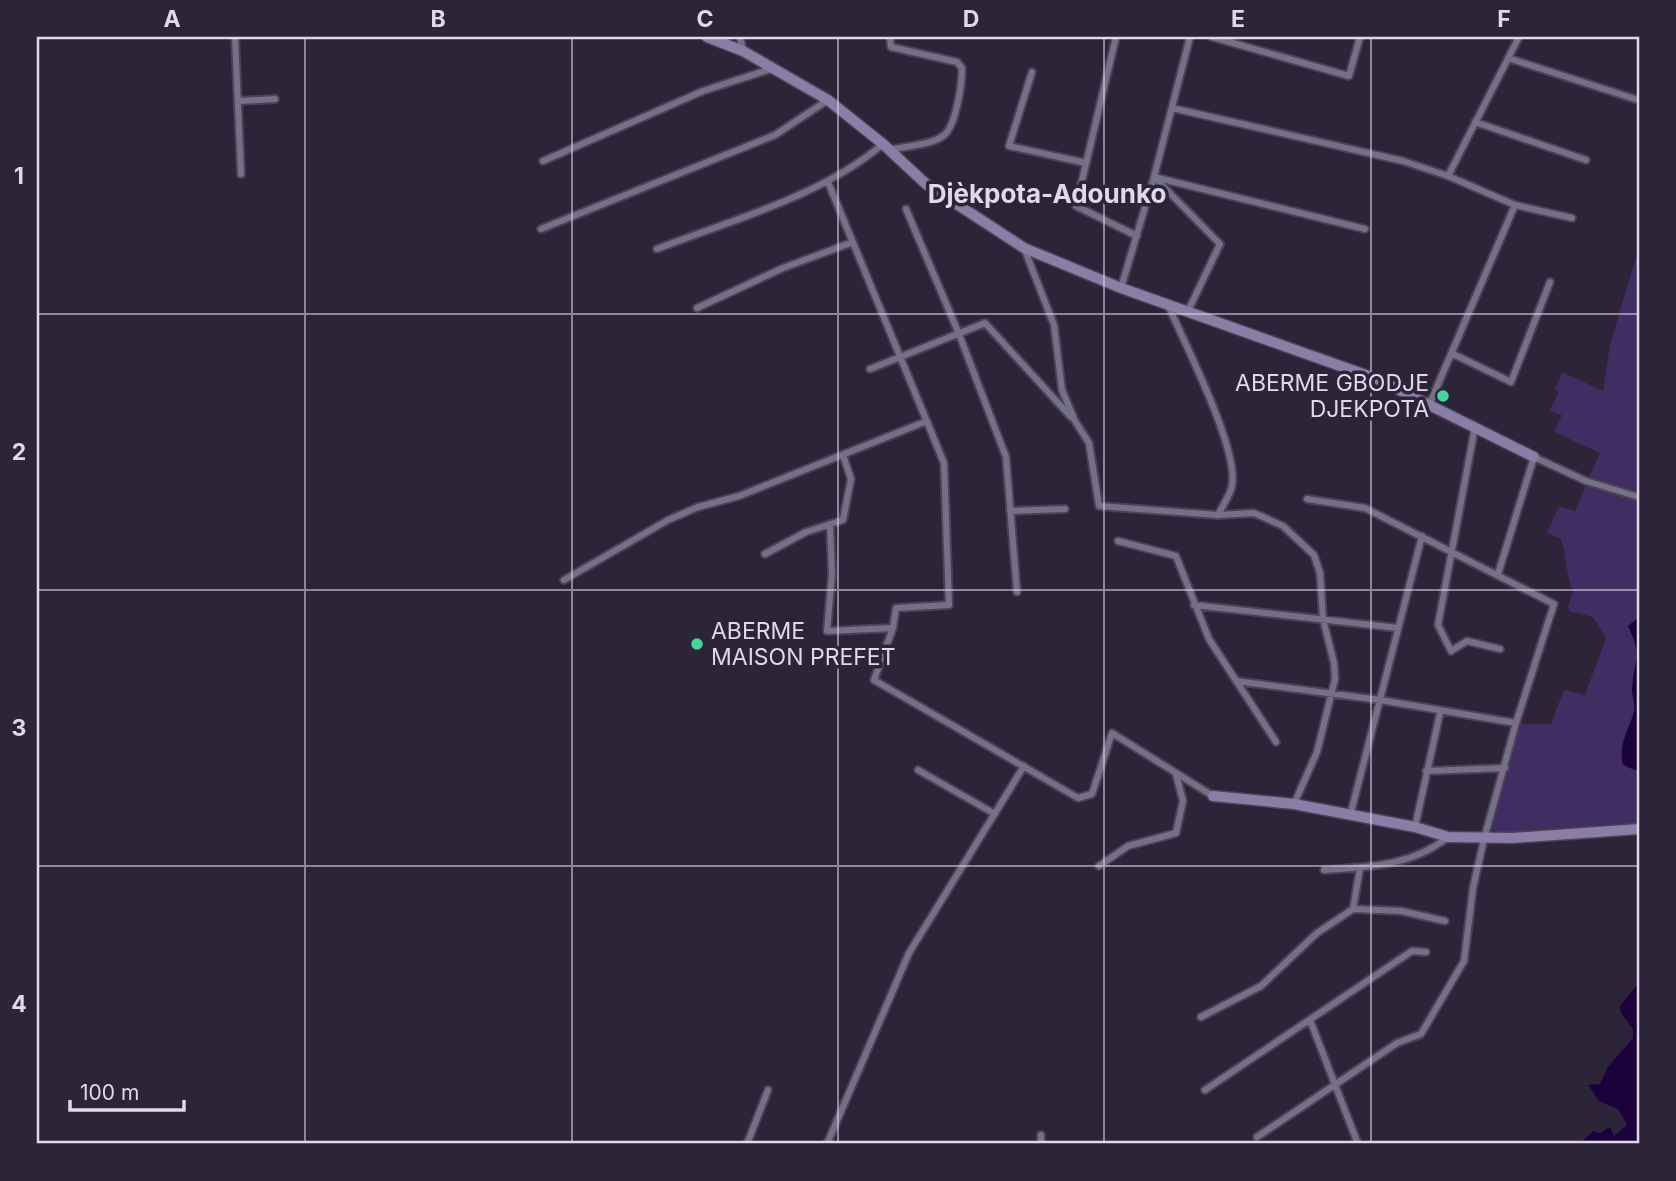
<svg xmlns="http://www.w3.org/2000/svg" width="1676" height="1181" viewBox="0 0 1676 1181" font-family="Inter,sans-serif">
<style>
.green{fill:#402e63}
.water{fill:#1c023a}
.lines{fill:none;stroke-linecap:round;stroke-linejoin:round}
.street-casing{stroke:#494355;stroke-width:10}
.secondary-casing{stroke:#494355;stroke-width:13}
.street{stroke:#766f88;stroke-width:6}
.secondary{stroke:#897ea5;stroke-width:10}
.grid{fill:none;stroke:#dedae8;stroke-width:2;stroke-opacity:0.55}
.poi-dot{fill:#4ad49c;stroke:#2c253a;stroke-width:2.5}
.labels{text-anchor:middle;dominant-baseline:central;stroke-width:7;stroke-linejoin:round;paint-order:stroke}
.poi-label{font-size:23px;fill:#dedae8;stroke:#2c253a;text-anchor:end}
.quarter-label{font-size:26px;font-weight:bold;fill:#dedae8;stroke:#2c253a}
.neatline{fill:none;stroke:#dedae8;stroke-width:2.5}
.grid-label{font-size:23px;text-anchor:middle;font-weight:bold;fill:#dedae8}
</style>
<rect width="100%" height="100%" fill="#2c253a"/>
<path class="green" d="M 1639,247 L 1639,493 L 1589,478 L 1600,453 L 1554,432 L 1562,415 L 1550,411 L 1559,392 L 1555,389 L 1562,372 L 1603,391 L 1610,345 Z
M 1586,485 L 1639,502 L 1639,617 L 1628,626 L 1637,648 L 1638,661 L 1634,712 L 1622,744 L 1622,761 L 1628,768 L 1639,771 L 1639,826 L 1502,834 L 1492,829 L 1520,724 L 1551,724 L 1564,690 L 1585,695 L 1606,638 L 1593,617 L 1570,611 L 1568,607 L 1573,590 C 1567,581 1566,554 1561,539 L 1547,533 L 1559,506 L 1575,511 Z"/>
<path class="water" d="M 1639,617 L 1639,771 L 1623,765 C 1618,744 1629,730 1634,712 C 1636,705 1632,697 1632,690 C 1633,661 1644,657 1628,626 Z
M 1639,983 L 1639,1144 L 1579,1144 L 1593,1131 L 1600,1133 L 1610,1127 L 1614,1136 L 1627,1125 L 1618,1109 L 1599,1101 L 1588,1085 L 1600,1084 L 1608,1067 L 1633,1038 L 1633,1029 L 1621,1013 L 1620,1006 Z"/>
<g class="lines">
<defs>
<path id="street" d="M 235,37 L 241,174
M 740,37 L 743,51
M 890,37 L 891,47 L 957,62 L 962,68 C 962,84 956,127 943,136 C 931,145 905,146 890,150
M 1116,37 L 1076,206 L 1137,236
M 1212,37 L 1349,76 L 1360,37
M 1508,58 L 1635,99
M 1032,72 L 1009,146 L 1086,163
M 238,101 L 275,99
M 1172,108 L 1403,161 L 1448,176 L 1515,205 L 1572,218
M 1475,122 L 1586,160
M 543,161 L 703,91 L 771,69
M 1448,176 L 1519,37
M 1154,177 L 1365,229
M 1155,178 L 1220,244 L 1188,311
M 828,182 L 944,463 L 949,605 L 896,608 L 893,628 L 874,680 L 1078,798 L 1092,794 L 1112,733 L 1213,796
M 906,209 L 959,334 L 1006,457 L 1017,592
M 541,229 L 775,135 L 828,100
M 1024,248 L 1054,325 L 1062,390 L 1075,421 L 1089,443 L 1099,506 L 1218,515 L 1254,513 L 1283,526 L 1314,555 L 1320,573 L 1323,619 L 1334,663 L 1335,679 L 1317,752 L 1294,804
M 657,249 C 734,219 820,197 883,144
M 1121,288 L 1154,177 L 1190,37
M 1168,305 C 1184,342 1239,449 1232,485 C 1231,495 1222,506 1218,515
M 697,308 L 783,268 L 853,242
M 1453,354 L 1511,382 L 1550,282
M 870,369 L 985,323 L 1071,417
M 1430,403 L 1515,205
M 1475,427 L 1438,625 L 1451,651 L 1467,641 L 1500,649
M 1010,511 L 1065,509
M 830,524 L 832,574 L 827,631 L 893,628
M 1118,541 L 1176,556 L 1209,639 L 1276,742
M 765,554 L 806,532 L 843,520 L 851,479 L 843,455
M 1498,574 L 1534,457 L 1586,481 L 1639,497
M 564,580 L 668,520 L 698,507 L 739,496 L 927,421
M 1194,605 L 1398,628
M 1236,681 L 1380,700 L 1516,723
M 918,770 L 995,814
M 1426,771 L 1505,768
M 1350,816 L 1422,536
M 1415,827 L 1440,713
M 1099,866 L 1128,846 L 1176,833 L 1183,801 L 1176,774
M 1324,870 C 1369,867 1412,866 1448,837
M 1353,909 L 1360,868
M 1201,1017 L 1261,986 L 1317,933 L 1353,909 L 1401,911 L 1445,921
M 1310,1020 L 1358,1144
M 1205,1090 L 1412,951 L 1426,952
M 1257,1137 L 1397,1043 L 1421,1034 L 1464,961 L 1473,888 L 1484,839 L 1516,723 L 1554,604 L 1365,508 L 1307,499
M 747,1144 L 768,1090
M 827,1144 L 909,953 L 1024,766
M 1041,1144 L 1041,1135"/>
<path id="secondary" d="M 707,37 L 743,51 L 828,100 L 883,144 L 926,184 L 1024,248 L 1121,288 L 1377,379 L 1534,457
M 1213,796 L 1294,804 L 1415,827 L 1448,837 L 1513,838 L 1639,829"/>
</defs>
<use href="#street" class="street-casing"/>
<use href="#secondary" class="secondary-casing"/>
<use href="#street" class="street"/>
<use href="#secondary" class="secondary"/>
</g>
<path class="grid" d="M 305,37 L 305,1144M 572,37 L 572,1144M 838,37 L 838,1144M 1104,37 L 1104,1144M 1371,37 L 1371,1144M 37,314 L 1639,314M 37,590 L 1639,590M 37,866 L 1639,866"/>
<g class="poi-dot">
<circle cx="1443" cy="396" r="7"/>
<circle cx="697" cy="644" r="7"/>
</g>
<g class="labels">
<g class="poi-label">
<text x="1429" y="383">ABERME GBODJE<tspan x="1429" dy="26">DJEKPOTA</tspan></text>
<text x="711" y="631" text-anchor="start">ABERME<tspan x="711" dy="26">MAISON PREFET</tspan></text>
</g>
<g class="quarter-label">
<text x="1047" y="193">Djèkpota-Adounko</text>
</g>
</g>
<rect width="1676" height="1181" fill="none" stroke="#2c253a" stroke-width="77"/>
<path d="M70 1100v10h114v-10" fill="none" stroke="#dedae8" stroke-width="3.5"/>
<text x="80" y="1100" font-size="21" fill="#dedae8" stroke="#2c253a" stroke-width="5" paint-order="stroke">100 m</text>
<rect x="38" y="38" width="1600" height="1104" class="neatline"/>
<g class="grid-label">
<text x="172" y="27">A</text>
<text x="438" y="27">B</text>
<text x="705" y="27">C</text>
<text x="971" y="27">D</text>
<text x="1238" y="27">E</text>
<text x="1504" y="27">F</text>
<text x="19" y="184">1</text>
<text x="19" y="460">2</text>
<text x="19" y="736">3</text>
<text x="19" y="1012">4</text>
</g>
</svg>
